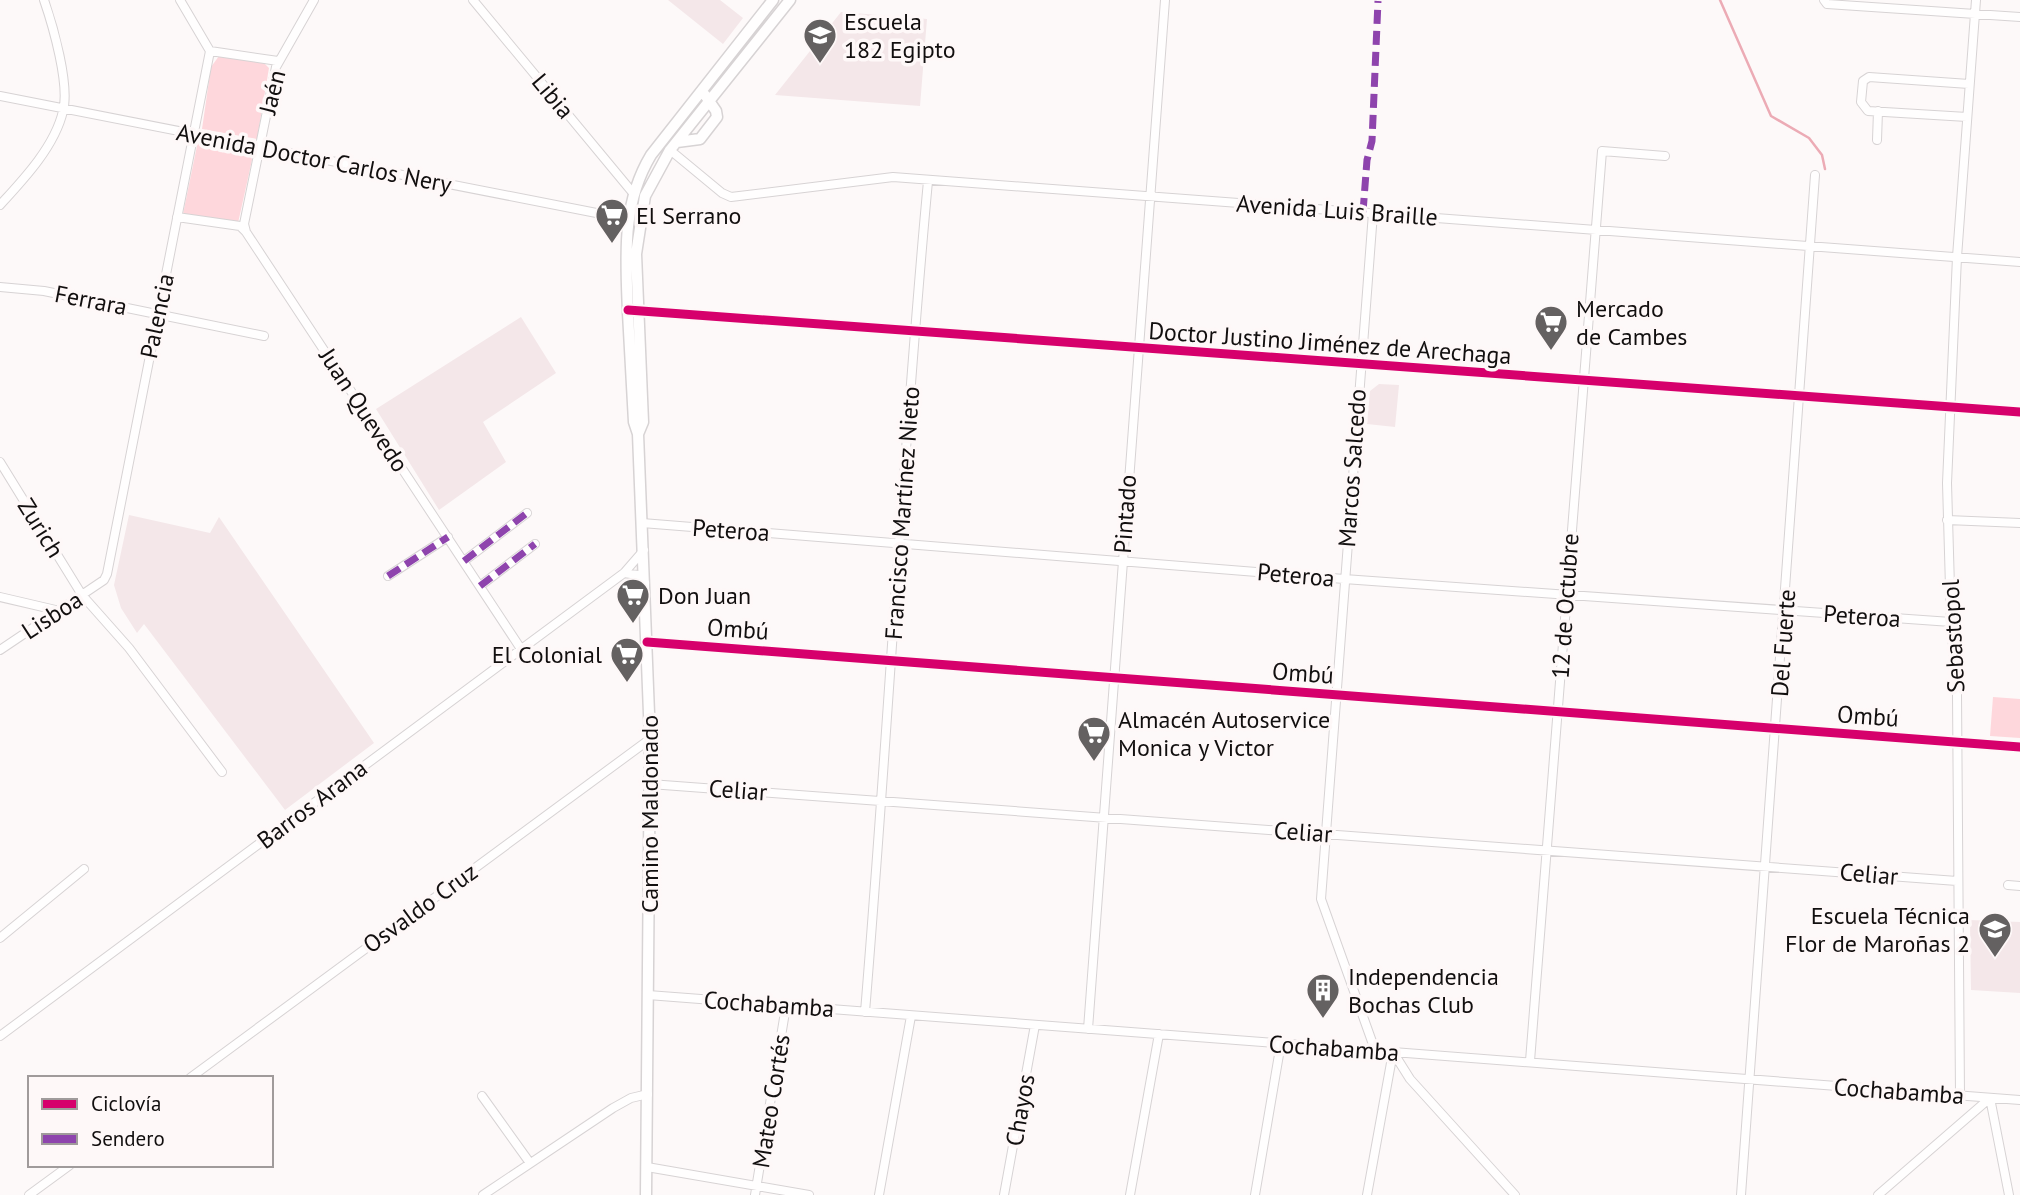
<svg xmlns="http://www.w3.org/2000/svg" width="2020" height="1195" viewBox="0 0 2020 1195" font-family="'PT Sans',sans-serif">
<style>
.built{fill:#f4e7e9}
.green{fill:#fed7dc}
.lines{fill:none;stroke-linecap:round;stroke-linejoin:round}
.stream{stroke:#ecabb5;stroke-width:2.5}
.minor-casing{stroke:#d7d3d4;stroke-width:10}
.major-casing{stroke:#d7d3d4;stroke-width:13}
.minor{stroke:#fffefe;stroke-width:8}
.major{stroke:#fffefe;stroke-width:10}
.quiet{stroke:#8e44ad;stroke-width:7;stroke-dasharray:14 7;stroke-linecap:butt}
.cycleway-casing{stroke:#fef8f8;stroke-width:13}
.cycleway{stroke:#d6006c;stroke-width:9}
.labels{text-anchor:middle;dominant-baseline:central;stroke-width:7;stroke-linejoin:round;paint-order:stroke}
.poi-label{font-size:24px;fill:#120f0f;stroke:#fef8f8;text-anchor:start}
.street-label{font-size:24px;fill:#120f0f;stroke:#fef8f8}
</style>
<rect width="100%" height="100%" fill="#fdf9f9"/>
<path class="built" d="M 668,0 L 720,0 L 743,18 L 723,44 Z
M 841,12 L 927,19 L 920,106 L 775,95 Z
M 521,317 L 556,373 L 483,422 L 506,462 L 439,510 L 376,409 Z
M 1379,384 L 1399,385 L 1395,427 L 1367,424 L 1370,391 Z
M 129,515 L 210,533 L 219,517 L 374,743 L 285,810 L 144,624 L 137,633 L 121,608 L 114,585 Z
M 1970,920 L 2020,922 L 2020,993 L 1971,990 Z"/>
<path class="green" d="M 219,56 L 264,63 L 269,68 L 257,139 L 202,129 L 211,67 Z
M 198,141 L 251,153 L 252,160 L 238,223 L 183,214 Z
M 1993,697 L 2020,699 L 2020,738 L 1990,736 Z"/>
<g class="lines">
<path class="stream" d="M 1720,0 L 1771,116 L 1809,138 L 1822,155 L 1825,169"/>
<defs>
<path id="minor" d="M 180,0 L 210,51 L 278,61
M 473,0 L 633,193
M 1824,0 L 1827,4 L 2020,17
M 0,96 L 627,219
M 1967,117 L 1868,111 L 1861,102 L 1863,81 L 1869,77 L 1969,84
M 1877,140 L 1878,111
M 670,150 L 722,193 L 731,197 L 893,177 L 2020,262
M 0,205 C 24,179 55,146 63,111 C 70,85 53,26 44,0
M 1373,213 L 1321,899 L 1375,1050
M 177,217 L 240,226 L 246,232 L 521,649
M 246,232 L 244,224 L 276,67 L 314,0
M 0,287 L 44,291 L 264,336
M 635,310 L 2020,412
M 0,462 L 82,595 L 129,648 L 222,772
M 1947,520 L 2020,523
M 642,523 L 1344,579 L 1951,622
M 464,561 L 527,513
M 624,573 L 638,575 L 645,583
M 388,576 L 448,537
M 480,586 L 535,544
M 0,597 L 60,611
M 647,642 L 2020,747
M 0,650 L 104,580 L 107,574 L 210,51
M 650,784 L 1957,881
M 2008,885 L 2020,886
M 0,938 L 84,869
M 648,995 L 2020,1100
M 865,1012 C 888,735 902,457 928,181
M 1088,1029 L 1165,0
M 0,1036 L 624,573 L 644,550
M 1393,1052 L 1410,1079 L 1515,1195
M 1530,1061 L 1602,151 L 1665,156
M 190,1078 L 650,739
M 1960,1095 L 1957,694 L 1951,622 L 1947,483 L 1957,257 L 1976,0
M 482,1096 L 530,1163
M 1990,1098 L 2009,1195
M 647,1167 L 809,1195
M 29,1195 L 70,1165
M 483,1195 L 613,1108 L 631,1098 L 648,1094
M 755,1195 L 786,1006
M 879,1195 L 911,1016
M 1004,1195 L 1035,1025
M 1130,1195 L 1159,1034
M 1255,1195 L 1281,1043
M 1367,1195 L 1393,1052
M 1741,1195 L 1815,175
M 1878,1195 L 1990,1098"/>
<path id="major" d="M 677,142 L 700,139 L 717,117 L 716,111 L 705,95
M 638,434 L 643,422 L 636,254 L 645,196 L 670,150 L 790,0
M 646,1195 L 650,739 L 638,434 L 634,422 C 632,386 630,350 628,313 C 626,257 621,205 651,155 L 773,0"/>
</defs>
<use href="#minor" class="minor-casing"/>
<use href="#major" class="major-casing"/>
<use href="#minor" class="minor"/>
<use href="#major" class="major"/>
<path class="quiet" d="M 1363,212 L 1367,160 L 1372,141 L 1378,1
M 464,561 L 527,513
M 388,576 L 448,537
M 480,586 L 535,544"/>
<defs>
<path id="cycleway" d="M 628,310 L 2020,412
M 647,642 L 2020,747"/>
</defs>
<use href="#cycleway" class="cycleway-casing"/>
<use href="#cycleway" class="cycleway"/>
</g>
<defs>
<symbol id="school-pin" viewBox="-11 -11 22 30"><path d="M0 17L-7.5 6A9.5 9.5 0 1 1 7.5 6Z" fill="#646161" stroke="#fef8f8"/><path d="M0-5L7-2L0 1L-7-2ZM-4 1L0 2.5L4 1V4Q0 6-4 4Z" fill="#fff"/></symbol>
<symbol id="supermarket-pin" viewBox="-11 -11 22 30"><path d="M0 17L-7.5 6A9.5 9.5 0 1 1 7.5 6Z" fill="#646161" stroke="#fef8f8"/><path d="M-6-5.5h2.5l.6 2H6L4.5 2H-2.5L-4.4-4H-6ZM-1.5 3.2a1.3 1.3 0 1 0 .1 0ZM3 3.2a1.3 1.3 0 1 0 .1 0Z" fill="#fff"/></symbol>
<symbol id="building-pin" viewBox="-11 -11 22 30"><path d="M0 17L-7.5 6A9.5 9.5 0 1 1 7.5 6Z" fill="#646161" stroke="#fef8f8"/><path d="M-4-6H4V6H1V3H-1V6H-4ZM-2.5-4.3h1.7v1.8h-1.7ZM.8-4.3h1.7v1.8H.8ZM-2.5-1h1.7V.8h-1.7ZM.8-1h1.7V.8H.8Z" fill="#fff"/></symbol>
</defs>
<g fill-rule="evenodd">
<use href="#school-pin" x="801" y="16" width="38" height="52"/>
<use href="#supermarket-pin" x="593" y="196" width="38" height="52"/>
<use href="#supermarket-pin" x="1532" y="303" width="38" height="52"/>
<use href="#supermarket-pin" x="614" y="576" width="38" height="52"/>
<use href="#supermarket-pin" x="608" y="635" width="38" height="52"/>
<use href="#supermarket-pin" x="1075" y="714" width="38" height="52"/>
<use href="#school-pin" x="1976" y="910" width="38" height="52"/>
<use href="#building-pin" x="1304" y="971" width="38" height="52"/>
</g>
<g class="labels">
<g class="poi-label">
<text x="844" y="21">Escuela<tspan x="844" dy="28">182 Egipto</tspan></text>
<text x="636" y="215">El Serrano</text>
<text x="1576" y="308">Mercado<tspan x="1576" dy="28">de Cambes</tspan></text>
<text x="658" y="595">Don Juan</text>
<text x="602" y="654" text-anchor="end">El Colonial</text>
<text x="1118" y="719">Almacén Autoservice<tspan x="1118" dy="28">Monica y Victor</tspan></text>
<text x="1970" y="915" text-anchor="end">Escuela Técnica<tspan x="1970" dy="28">Flor de Maroñas 2</tspan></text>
<text x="1348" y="976">Independencia<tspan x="1348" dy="28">Bochas Club</tspan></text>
</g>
<g class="street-label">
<text transform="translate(272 92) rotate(-76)">Jaén</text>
<text transform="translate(553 96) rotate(50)">Libia</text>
<text transform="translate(314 158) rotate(11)">Avenida Doctor Carlos Nery</text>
<text transform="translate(1337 210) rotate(4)">Avenida Luis Braille</text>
<text transform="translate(91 300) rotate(11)">Ferrara</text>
<text transform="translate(157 316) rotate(-78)">Palencia</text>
<text transform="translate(1330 343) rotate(4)">Doctor Justino Jiménez de Arechaga</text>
<text transform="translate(364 410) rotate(57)">Juan Quevedo</text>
<text transform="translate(1352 468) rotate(-86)">Marcos Salcedo</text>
<text transform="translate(902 513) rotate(-86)">Francisco Martínez Nieto</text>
<text transform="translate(1125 514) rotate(-86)">Pintado</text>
<text transform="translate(41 528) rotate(58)">Zurich</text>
<text transform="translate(731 530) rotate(4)">Peteroa</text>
<text transform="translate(1296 575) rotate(5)">Peteroa</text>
<text transform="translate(1565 606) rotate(-86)">12 de Octubre</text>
<text transform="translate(52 615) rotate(-33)">Lisboa</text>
<text transform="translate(1862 616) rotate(4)">Peteroa</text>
<text transform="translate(738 629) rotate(4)">Ombú</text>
<text transform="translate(1953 636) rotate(-93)">Sebastopol</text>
<text transform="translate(1783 643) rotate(-86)">Del Fuerte</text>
<text transform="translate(1303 673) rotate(4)">Ombú</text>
<text transform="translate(1868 716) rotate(4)">Ombú</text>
<text transform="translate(738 790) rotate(4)">Celiar</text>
<text transform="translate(312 804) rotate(-37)">Barros Arana</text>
<text transform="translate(649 814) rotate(-90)">Camino Maldonado</text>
<text transform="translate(1303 832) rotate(4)">Celiar</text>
<text transform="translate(1869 874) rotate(5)">Celiar</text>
<text transform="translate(420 908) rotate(-36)">Osvaldo Cruz</text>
<text transform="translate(769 1004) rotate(4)">Cochabamba</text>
<text transform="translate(1334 1048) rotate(4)">Cochabamba</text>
<text transform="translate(1899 1091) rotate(4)">Cochabamba</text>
<text transform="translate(771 1101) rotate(-81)">Mateo Cortés</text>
<text transform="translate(1020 1110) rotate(-80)">Chayos</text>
</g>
</g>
<rect x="28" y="1076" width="245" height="91" fill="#fef8f8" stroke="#a09b9b" stroke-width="2"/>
<rect x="42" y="1099" width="35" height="10" fill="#d6006c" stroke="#a09b9b" stroke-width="2"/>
<text x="91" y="1111" font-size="21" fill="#120f0f">Ciclovía</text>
<rect x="42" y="1134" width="35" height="10" fill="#8e44ad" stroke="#a09b9b" stroke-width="2"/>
<text x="91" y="1146" font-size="21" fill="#120f0f">Sendero</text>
</svg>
